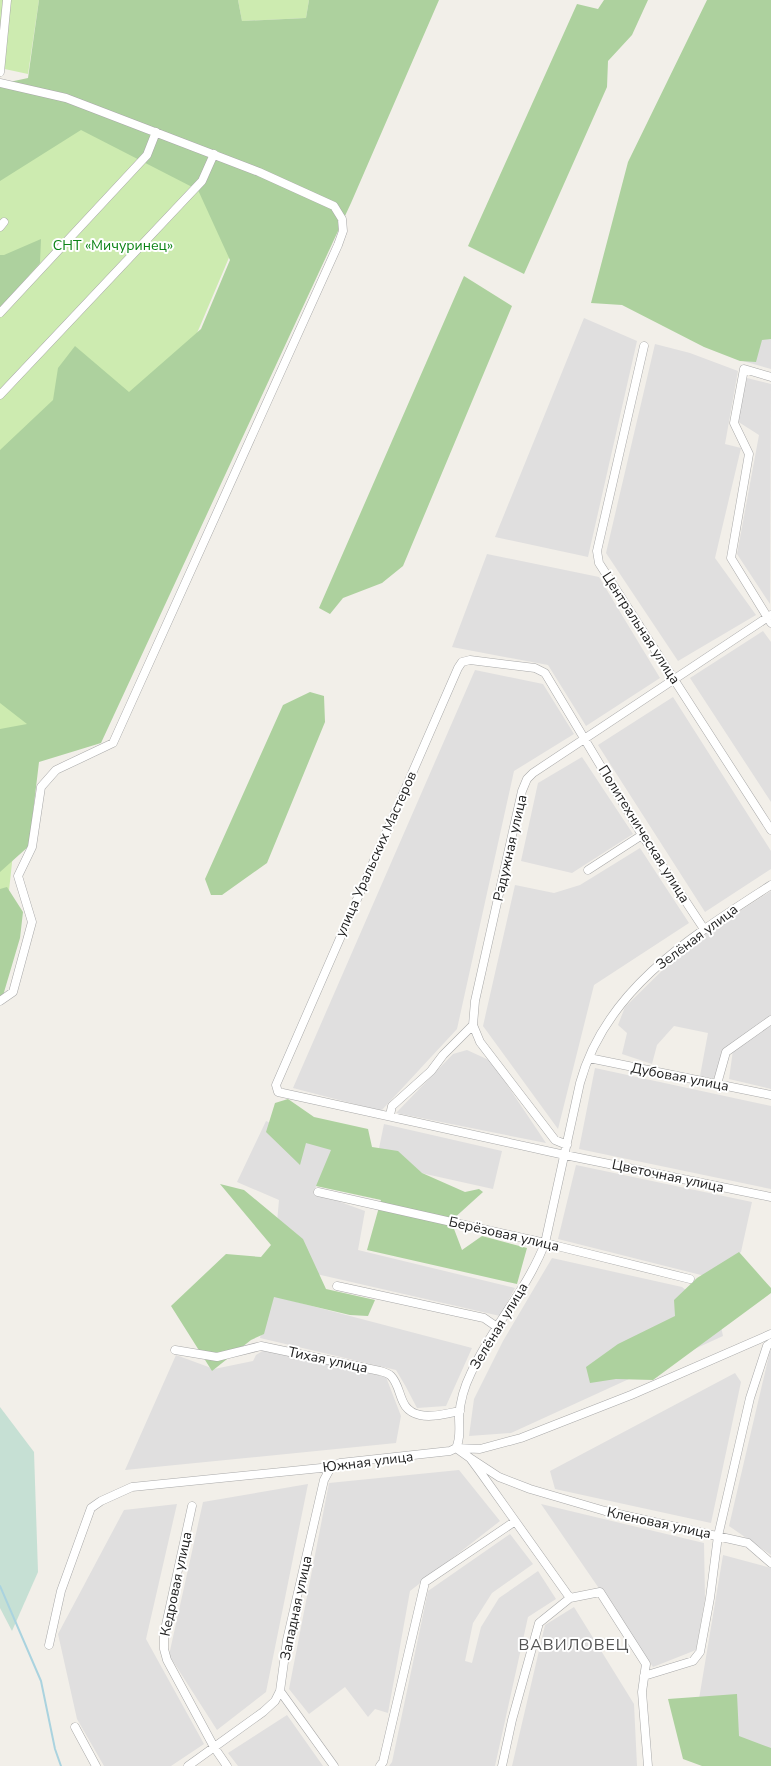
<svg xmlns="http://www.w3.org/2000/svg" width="771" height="1766" viewBox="0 0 771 1766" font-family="'Nunito Sans',sans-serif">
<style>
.residential{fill:#e0dfdf}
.grass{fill:#cdebb0}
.forest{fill:#add19e}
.wetland{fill:#c6e0d4}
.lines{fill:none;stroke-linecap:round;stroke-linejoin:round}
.stream{stroke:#aad3df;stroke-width:2}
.minor-casing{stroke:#a9a9a9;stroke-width:9}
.minor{stroke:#fff;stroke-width:8}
.labels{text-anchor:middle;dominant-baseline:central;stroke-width:4;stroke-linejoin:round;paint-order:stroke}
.park-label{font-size:14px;fill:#0c8416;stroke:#fff}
.street-label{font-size:14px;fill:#222;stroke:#fff}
.quarter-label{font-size:16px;letter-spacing:1px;fill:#555;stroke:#fff}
</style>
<rect width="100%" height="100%" fill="#f2efe9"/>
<path class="residential" d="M 758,306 L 771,309 L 771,369 L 743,361 Z
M 584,318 L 637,341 L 588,557 L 495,537 Z
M 655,344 L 690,353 L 738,371 L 725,444 L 741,448 L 715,558 L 756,615 L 678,661 L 606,553 Z
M 747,378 L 771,384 L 770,604 L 737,554 L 759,435 L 737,421 Z
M 487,554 L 599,577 L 660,678 L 586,726 L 548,665 L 452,647 Z
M 763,631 L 771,642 L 771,802 L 690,678 Z
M 475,670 L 543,684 L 574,734 L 514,771 L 457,1029 L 381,1111 L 293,1088 Z
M 673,697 L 771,851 L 771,869 L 705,912 L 598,745 Z
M 582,757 L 633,834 L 572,873 L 521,861 L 538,783 Z
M 640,848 L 689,923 L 594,985 L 558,1129 L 483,1026 L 515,885 L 554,893 L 580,885 Z
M 771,891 L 771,1016 L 724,1050 L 716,1079 L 700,1076 L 708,1033 L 674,1026 L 657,1045 L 652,1064 L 622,1054 L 627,1033 L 618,1025 L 625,1007 L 679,954 L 713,928 Z
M 771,1025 L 771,1089 L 729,1079 L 733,1050 Z
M 467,1050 L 491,1061 L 546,1143 L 396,1113 L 453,1054 Z
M 595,1068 L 771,1106 L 771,1189 L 579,1149 Z
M 266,1121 L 337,1152 L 313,1192 L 365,1211 L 358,1250 L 515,1288 L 500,1316 L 312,1273 L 277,1222 L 279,1200 L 237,1182 Z
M 384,1124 L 502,1151 L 493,1189 L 376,1163 Z
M 576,1165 L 752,1202 L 741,1252 L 705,1276 L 558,1239 Z
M 552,1258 L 682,1287 L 719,1317 L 723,1336 L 511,1433 L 469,1436 L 474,1399 L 503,1341 Z
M 270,1295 L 472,1348 L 446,1406 L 417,1408 L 406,1387 L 396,1370 L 260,1338 Z
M 264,1350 L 386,1377 L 401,1416 L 396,1443 L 125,1470 L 176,1355 L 214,1369 L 253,1361 L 256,1355 Z
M 770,1351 L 771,1351 L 771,1555 L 729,1526 Z
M 735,1373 L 741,1382 L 711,1523 L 555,1489 L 550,1471 Z
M 459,1470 L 500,1521 L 410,1591 L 388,1713 L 375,1709 L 368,1717 L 345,1687 L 309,1714 L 289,1689 L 329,1483 Z
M 308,1484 L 266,1692 L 217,1730 L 169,1655 L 203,1502 Z
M 177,1504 L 146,1639 L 204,1744 L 171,1766 L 104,1766 L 77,1719 L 58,1634 L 124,1510 Z
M 541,1504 L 704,1543 L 705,1599 L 696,1650 L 653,1667 Z
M 510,1534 L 533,1564 L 492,1593 L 473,1623 L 465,1661 L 472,1663 L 481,1627 L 499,1598 L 538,1571 L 556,1599 L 528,1617 L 495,1766 L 389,1766 L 392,1762 L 428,1591 Z
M 723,1555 L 771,1568 L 771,1755 L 693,1735 Z
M 574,1607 L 634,1704 L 637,1766 L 512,1766 L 545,1625 Z
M 287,1715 L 323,1766 L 238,1766 L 228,1753 Z"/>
<path class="grass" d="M 0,0 L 39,0 L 28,74 L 0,68 Z
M 238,0 L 309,0 L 306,18 L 242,21 Z
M 0,89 L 261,182 L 57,664 L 27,724 L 0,974 Z"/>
<path class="forest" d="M 39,0 L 238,0 L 242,21 L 306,18 L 309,0 L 439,0 L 351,203 L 101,743 L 39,762 L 29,846 L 0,872 L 0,729 L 27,724 L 0,703 L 0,450 L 53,400 L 58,368 L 75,346 L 129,392 L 201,329 L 230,260 L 198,190 L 81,130 L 0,181 L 0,84 L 28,78 Z
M 604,0 L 648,0 L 632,35 L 608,61 L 607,87 L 524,274 L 468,246 L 577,4 L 598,9 Z
M 707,0 L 771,0 L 771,339 L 762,340 L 756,362 L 740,361 L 704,347 L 622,305 L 591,303 L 628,162 Z
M 41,239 L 40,263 L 0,308 L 0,255 L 4,255 Z
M 464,276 L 512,306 L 403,566 L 382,583 L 343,598 L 330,614 L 319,608 Z
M 310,692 L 324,696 L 325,722 L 267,863 L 222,895 L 211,895 L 205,879 L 283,705 Z
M 7,887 L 23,912 L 20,938 L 2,999 L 0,997 L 0,889 Z
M 288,1099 L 314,1117 L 368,1129 L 372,1147 L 398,1151 L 422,1173 L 465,1192 L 479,1189 L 483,1192 L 451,1221 L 462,1250 L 482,1236 L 527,1248 L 517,1284 L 367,1250 L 381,1200 L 316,1186 L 331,1150 L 306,1143 L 300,1165 L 266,1132 L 275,1103 Z
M 220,1184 L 244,1190 L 303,1239 L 326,1289 L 375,1300 L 368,1316 L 350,1315 L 274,1297 L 264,1334 L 251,1340 L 212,1371 L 171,1306 L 226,1254 L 261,1257 L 271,1245 Z
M 739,1252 L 771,1288 L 771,1293 L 653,1380 L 616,1379 L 590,1383 L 586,1367 L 618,1344 L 675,1316 L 674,1300 L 697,1278 Z
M 737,1694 L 739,1736 L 771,1748 L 771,1766 L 702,1766 L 683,1759 L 668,1699 Z"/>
<path class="wetland" d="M 0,1407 L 34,1452 L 38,1572 L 12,1631 L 0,1608 Z"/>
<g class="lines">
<path class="stream" d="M 0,1586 L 41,1681 L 55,1749 L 61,1766"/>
<defs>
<path id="minor" d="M 0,72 L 7,0
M 0,83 L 66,98 L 259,172 L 334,206 L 342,219 L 343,231 L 338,245 L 113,743 L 56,770 L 41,787 L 32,847 L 18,876 L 32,922 L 13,992 L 0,1001
M 0,227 L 4,222
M 0,313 L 147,155 L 156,132
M 644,346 L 597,551 L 599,563 L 771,830
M 771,377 L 744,369 L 734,423 L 749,454 L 731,558 L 771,623
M 0,395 L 202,181 L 214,154
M 588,870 L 642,835
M 704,929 L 642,835 L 545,673 L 535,668 L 470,660 L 462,662 L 458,668 L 276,1085 L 278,1092 L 565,1155 L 771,1197
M 589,1058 L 771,1095
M 717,1084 L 726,1052 L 771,1020
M 390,1115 L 392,1106 L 431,1071 L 443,1055 L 473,1025
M 567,1145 L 555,1140 L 480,1042 L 473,1025 L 475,1001 L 522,791 L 527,779 L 533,773 L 771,615
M 318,1192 L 545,1243 L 690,1279
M 337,1286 L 484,1318 L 497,1327
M 175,1350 L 217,1357 L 261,1346 L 380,1371 C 384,1372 388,1373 391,1376 C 403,1388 397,1410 420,1415 C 433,1418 448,1413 460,1411
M 456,1448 C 461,1438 459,1427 459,1417 C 460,1402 464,1387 471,1373 C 491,1328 527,1290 545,1243 L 580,1083 C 606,988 694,935 771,885
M 456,1448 L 470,1458 L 481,1473 L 570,1598
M 470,1458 L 499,1477 L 530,1489 L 605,1511 L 748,1543 L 771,1563
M 192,1506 L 164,1634 L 164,1649 L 167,1660 L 214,1747 L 227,1766
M 49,1645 L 61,1591 L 91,1508 L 101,1501 L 132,1487 L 331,1467 L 340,1463 L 450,1451 L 456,1448 L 480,1449 L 521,1438 L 631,1395 L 771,1334
M 644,1676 L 693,1661 L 700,1652 L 710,1598 L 718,1536 L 750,1398 L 767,1346 L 771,1343
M 280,1691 L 334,1766
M 75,1727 L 96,1766
M 188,1766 L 263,1712 L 275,1701 L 280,1691 L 287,1640 L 324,1480 L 331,1467
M 380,1766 L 383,1762 L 425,1582 L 514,1522
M 502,1766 L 512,1720 L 539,1623 L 570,1598 L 600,1592 L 646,1664 L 642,1692 L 648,1766"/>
</defs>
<use href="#minor" class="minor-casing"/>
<use href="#minor" class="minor"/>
</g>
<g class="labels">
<g class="park-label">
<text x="113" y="245">СНТ «Мичуринец»</text>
</g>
<g class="street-label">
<text transform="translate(641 628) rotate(57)">Центральная улица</text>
<text transform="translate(644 834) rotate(58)">Политехническая улица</text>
<text transform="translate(510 848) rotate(-77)">Радужная улица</text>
<text transform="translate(376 854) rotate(-66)">улица Уральских Мастеров</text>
<text transform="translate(697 937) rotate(-37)">Зелёная улица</text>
<text transform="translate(680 1077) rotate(11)">Дубовая улица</text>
<text transform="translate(668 1176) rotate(12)">Цветочная улица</text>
<text transform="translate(504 1234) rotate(13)">Берёзовая улица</text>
<text transform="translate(499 1326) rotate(-59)">Зелёная улица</text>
<text transform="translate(328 1360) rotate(12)">Тихая улица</text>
<text transform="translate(368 1462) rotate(-7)">Южная улица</text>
<text transform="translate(659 1523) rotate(12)">Кленовая улица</text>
<text transform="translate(176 1584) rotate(-78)">Кедровая улица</text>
<text transform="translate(296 1608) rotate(-78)">Западная улица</text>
</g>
<g class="quarter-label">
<text x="574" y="1645">ВАВИЛОВЕЦ</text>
</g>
</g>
</svg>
